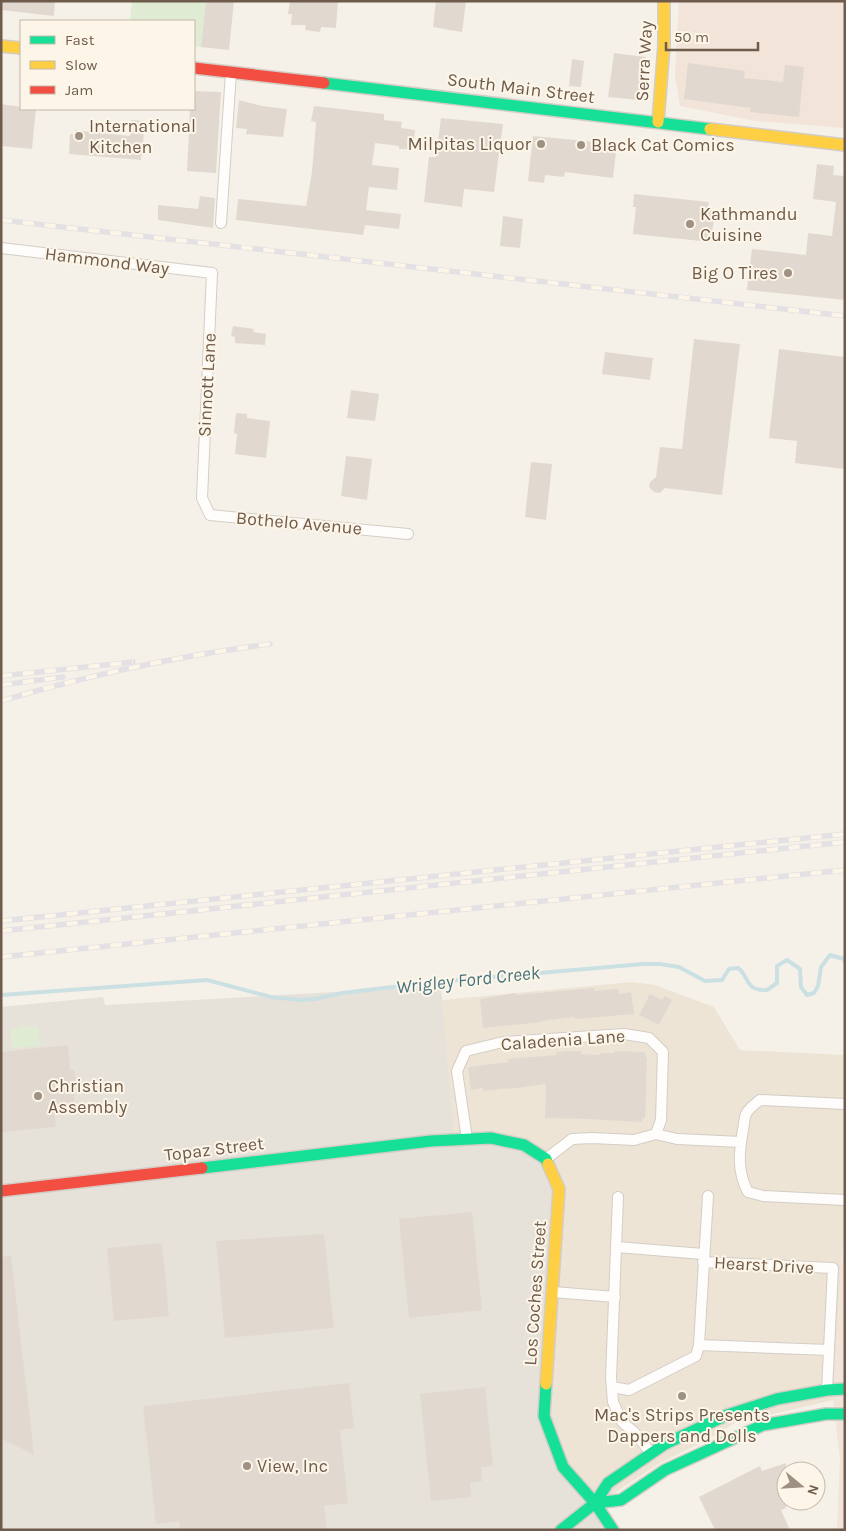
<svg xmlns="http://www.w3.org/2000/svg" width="846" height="1531" viewBox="0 0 846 1531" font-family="Karla,sans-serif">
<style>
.residential{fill:#eee4d6}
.commercial{fill:#f2e4d9}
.industrial{fill:#e6e1d9}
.green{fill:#e0ebd4}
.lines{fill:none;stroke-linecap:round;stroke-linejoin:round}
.stream{stroke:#cbe0e3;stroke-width:4}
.building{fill:#e1d9d0}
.street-casing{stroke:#d3cdc5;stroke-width:12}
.fast-casing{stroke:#d4cdc5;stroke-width:14}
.slow-casing{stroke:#d4cdc5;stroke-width:14}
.jam-casing{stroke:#d4cdc5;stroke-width:14}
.street{stroke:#fefdfc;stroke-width:10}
.fast{stroke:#16e098;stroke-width:11}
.slow{stroke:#ffcf43;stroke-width:11}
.jam{stroke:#f24e42;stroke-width:11}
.rail-casing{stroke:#e4e1e4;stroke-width:5.5}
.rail{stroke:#fdf6e8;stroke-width:4;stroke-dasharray:11;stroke-linecap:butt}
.poi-dot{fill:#9e9082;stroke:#fdf6e8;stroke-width:2}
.labels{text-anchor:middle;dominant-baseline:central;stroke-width:4;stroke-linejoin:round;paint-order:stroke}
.street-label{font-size:18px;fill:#6f5b4b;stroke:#fdf6e8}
.poi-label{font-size:18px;fill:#6f5b4b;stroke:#fdf6e8;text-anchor:start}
.water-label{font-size:19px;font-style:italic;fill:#477481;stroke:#fdf6e8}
</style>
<rect width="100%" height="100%" fill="#f5f1e8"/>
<path class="residential" d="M 632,982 L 655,985 L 714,1007 L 740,1050 L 845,1055 L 845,1247 L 842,1247 L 836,1370 L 833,1400 L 735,1423 L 707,1440 L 660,1463 L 595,1506 L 568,1467 L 455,1143 L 442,1000 Z"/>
<path class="commercial" d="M 679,1 L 845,1 L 845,128 L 755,121 L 680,106 L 675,75 Z
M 842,1247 L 845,1247 L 845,1530 L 837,1530 L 840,1459 L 833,1400 L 836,1370 Z"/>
<path class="industrial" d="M 441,986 L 455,1143 L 523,1140 L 556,1189 L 550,1415 L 568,1467 L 611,1530 L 1,1530 L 1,1007 L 103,997 L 105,1005 Z"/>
<path class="green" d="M 132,1 L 206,1 L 201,47 L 194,46 L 194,21 L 130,21 Z
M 23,1025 L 29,1027 L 38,1026 L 40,1046 L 12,1048 L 10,1029 L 21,1028 Z"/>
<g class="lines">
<path class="stream" d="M 1,995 L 207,980 L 271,997 L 301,1000 L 315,999 L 342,993 L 435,982 L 643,964 L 660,964 L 679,967 L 705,981 L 722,980 L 729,969 L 738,968 C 746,973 746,984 754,988 C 758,990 764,990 767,990 L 777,983 L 777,966 L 787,960 L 800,969 L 801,987 L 807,995 L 814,993 L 818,986 L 821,967 L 830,955 L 844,959 L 845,962"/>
</g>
<path class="building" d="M 1,1 L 55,1 L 54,16 L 1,10 Z
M 206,1 L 234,1 L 229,50 L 201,47 Z
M 290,1 L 338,1 L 336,28 L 321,27 L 320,32 L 305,30 L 306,25 L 291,25 L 292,14 L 288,14 Z
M 436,1 L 466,1 L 462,32 L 433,27 Z
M 614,53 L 646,57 L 639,100 L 608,97 Z
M 572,59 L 584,61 L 581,87 L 569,86 Z
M 688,63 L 745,71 L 744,78 L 783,82 L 785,65 L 804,67 L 799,117 L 750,112 L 751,108 L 684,99 Z
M 194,91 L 221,92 L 216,173 L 187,171 L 190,109 L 194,109 Z
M 239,100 L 262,106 L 287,109 L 283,137 L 246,134 L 247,129 L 236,128 Z
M 1,104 L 21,107 L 21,109 L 36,109 L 32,149 L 1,146 Z
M 314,106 L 384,114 L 384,120 L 402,122 L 401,128 L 415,130 L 413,149 L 399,149 L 399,146 L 375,143 L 372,165 L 399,168 L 397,190 L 369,187 L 366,210 L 401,214 L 399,229 L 365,225 L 363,235 L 236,220 L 238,199 L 306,206 L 312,172 L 316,122 L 311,121 Z
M 441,118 L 503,124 L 494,192 L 464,189 L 462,207 L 424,202 L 429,157 L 436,157 Z
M 131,120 L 144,121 L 143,156 L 141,155 L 141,160 L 69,154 L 70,134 L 75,134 L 75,130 L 130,136 Z
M 533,136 L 617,144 L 613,178 L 565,172 L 564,177 L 545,175 L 544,183 L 528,181 Z
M 817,164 L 834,166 L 833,175 L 845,176 L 845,300 L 747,290 L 752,249 L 806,255 L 808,233 L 832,236 L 836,202 L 813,199 Z
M 634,194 L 709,202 L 708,209 L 715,210 L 711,242 L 633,234 L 636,207 L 633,207 Z
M 200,196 L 215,198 L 213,228 L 158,220 L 158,205 L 198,209 Z
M 503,216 L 523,219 L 520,248 L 500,246 Z
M 233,326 L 254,329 L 253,332 L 266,334 L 265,345 L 235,343 L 235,337 L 231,336 Z
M 694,339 L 740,344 L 722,495 L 665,488 L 660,493 L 654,492 L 649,487 L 650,482 L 656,477 L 660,447 L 682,449 Z
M 779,349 L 845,357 L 845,469 L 795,463 L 797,441 L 769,438 Z
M 605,352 L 653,358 L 650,380 L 602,374 Z
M 351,390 L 379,394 L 375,421 L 347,418 Z
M 236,413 L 247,414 L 247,418 L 270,421 L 266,458 L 235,454 L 237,434 L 234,433 Z
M 346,456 L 372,459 L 367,500 L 341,496 Z
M 531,462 L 552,464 L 546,520 L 525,517 Z
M 594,988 L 594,991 L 618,989 L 619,994 L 631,992 L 634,1014 L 575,1019 L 574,1017 L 542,1021 L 542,1022 L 483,1028 L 480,999 L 516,993 L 516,995 Z
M 650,994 L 662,1000 L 664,996 L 672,1000 L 659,1025 L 639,1015 Z
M 68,1045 L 70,1070 L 74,1070 L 76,1084 L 73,1084 L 75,1108 L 54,1110 L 56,1127 L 1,1132 L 1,1052 Z
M 566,1051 L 581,1051 L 581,1054 L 600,1055 L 601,1053 L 615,1053 L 615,1051 L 645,1052 L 645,1057 L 647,1057 L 646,1097 L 645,1118 L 642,1118 L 642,1122 L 586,1119 L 545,1118 L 546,1084 L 508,1089 L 508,1088 L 483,1091 L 483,1088 L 471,1090 L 468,1067 L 509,1062 L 508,1059 L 556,1055 L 556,1052 Z
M 472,1212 L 482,1310 L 409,1318 L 399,1219 Z
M 324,1234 L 334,1328 L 225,1338 L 216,1241 Z
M 162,1243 L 169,1316 L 114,1321 L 107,1248 Z
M 11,1256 L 34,1455 L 1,1438 L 1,1257 Z
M 349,1383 L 354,1428 L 340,1430 L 348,1503 L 324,1506 L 327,1530 L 180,1530 L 179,1521 L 156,1524 L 143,1406 Z
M 485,1387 L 493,1466 L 481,1467 L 482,1481 L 470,1483 L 471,1497 L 431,1501 L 420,1394 Z
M 786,1463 L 786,1508 L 781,1510 L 790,1530 L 715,1530 L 699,1497 L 760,1466 L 762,1471 Z"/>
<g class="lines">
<defs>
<path id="street" d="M 221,223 L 231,72
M 1,248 L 212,273 L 202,498 L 210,515 L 408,534
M 845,1104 L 760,1100 C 755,1104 749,1108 746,1114 C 744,1119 744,1125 743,1130 C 739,1152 737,1172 748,1192 L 763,1196 L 845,1200
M 467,1139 L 457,1071 L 466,1051 L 503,1042 L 624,1034 L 649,1038 L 663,1052 L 661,1120 L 656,1134
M 546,1159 L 572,1139 L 592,1138 L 634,1140 L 656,1134 L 677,1139 L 741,1142
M 618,1197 L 611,1378 L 613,1402 L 622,1422 L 634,1432 L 651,1453
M 617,1247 L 703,1254
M 703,1262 L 833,1268 L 827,1390
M 553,1292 L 615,1297
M 699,1345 L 829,1350
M 612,1387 L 629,1390 L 696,1356 L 699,1345 L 708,1196"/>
<path id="fast" d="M 324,83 L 710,129
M 202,1168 L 431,1141 L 491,1138 L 524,1145 L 546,1159 L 548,1164
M 546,1384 L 544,1416 L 563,1467 L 595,1503 L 613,1530
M 595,1503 L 621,1500 L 665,1470 L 763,1425 L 826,1414 L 845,1414
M 561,1530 L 595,1503 L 608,1483 L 665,1444 L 727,1415 L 777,1399 L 827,1390 L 845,1389"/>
<path id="slow" d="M 1,46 L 21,48
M 658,122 L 664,45 L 664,1
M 710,129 L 845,145
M 546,1384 L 559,1189 L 548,1164"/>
<path id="jam" d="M 194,68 L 324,83
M 1,1191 L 202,1168"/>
</defs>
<use href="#street" class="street-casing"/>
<use href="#fast" class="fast-casing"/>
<use href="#slow" class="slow-casing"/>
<use href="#jam" class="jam-casing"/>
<use href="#street" class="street"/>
<use href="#fast" class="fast"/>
<use href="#slow" class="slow"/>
<use href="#jam" class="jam"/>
<defs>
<path id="rail" d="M 1,220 L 845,316
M 1,676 L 133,662
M 1,685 L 63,677
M 1,701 C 89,675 178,656 270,644
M 1,921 L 845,834
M 1,931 L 845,842
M 1,957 L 845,870"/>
</defs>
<use href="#rail" class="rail-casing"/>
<use href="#rail" class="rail"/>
</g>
<g class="poi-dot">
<circle cx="79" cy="136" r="5"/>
<circle cx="541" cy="144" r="5"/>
<circle cx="581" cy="145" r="5"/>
<circle cx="690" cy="224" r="5"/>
<circle cx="788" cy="273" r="5"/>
<circle cx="38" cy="1096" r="5"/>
<circle cx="682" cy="1396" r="5"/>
<circle cx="247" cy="1466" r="5"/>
</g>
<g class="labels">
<g class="street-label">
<text transform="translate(644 61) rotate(-87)">Serra Way</text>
<text transform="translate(521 88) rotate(7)">South Main Street</text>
<text transform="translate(107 261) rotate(7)">Hammond Way</text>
<text transform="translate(207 385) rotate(-87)">Sinnott Lane</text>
<text transform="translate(299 523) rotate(5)">Bothelo Avenue</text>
<text transform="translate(563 1040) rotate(-4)">Caladenia Lane</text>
<text transform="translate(214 1149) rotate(-7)">Topaz Street</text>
<text transform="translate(764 1265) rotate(3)">Hearst Drive</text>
<text transform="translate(535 1293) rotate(-86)">Los Coches Street</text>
</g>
<g class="poi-label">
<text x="89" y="126">International<tspan x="89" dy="21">Kitchen</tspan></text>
<text x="531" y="144" text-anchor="end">Milpitas Liquor</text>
<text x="591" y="145">Black Cat Comics</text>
<text x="700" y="214">Kathmandu<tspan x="700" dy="21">Cuisine</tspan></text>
<text x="778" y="273" text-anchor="end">Big O Tires</text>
<text x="48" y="1086">Christian<tspan x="48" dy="21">Assembly</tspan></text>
<text x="682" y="1415" text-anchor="middle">Mac's Strips Presents<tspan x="682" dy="21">Dappers and Dolls</tspan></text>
<text x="257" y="1466">View, Inc</text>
</g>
<g class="water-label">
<text transform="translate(468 980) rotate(-6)">Wrigley Ford Creek</text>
</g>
</g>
<rect width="846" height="1531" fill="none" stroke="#6f5b4b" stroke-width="5"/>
<rect x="20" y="20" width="175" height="90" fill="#fdf6e8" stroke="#c4b8a9"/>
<rect x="30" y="36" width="25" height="8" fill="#16e098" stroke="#c4b8a9"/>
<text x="65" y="45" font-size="15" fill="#6f5b4b">Fast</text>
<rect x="30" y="61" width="25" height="8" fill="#ffcf43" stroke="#c4b8a9"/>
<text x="65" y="70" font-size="15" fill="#6f5b4b">Slow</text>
<rect x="30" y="86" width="25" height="8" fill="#f24e42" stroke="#c4b8a9"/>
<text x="65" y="95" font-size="15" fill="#6f5b4b">Jam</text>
<g transform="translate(801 1486) rotate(108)"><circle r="24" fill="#fdf6e8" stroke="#c4b8a9"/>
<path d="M0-4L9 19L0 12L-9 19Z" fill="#9e9082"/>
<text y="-8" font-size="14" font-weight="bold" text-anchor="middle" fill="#6f5b4b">N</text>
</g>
<path d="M666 42v8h92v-8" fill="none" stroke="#6f5b4b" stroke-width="2.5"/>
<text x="674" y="42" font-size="15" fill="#6f5b4b" stroke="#fdf6e8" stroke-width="4" paint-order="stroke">50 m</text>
</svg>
